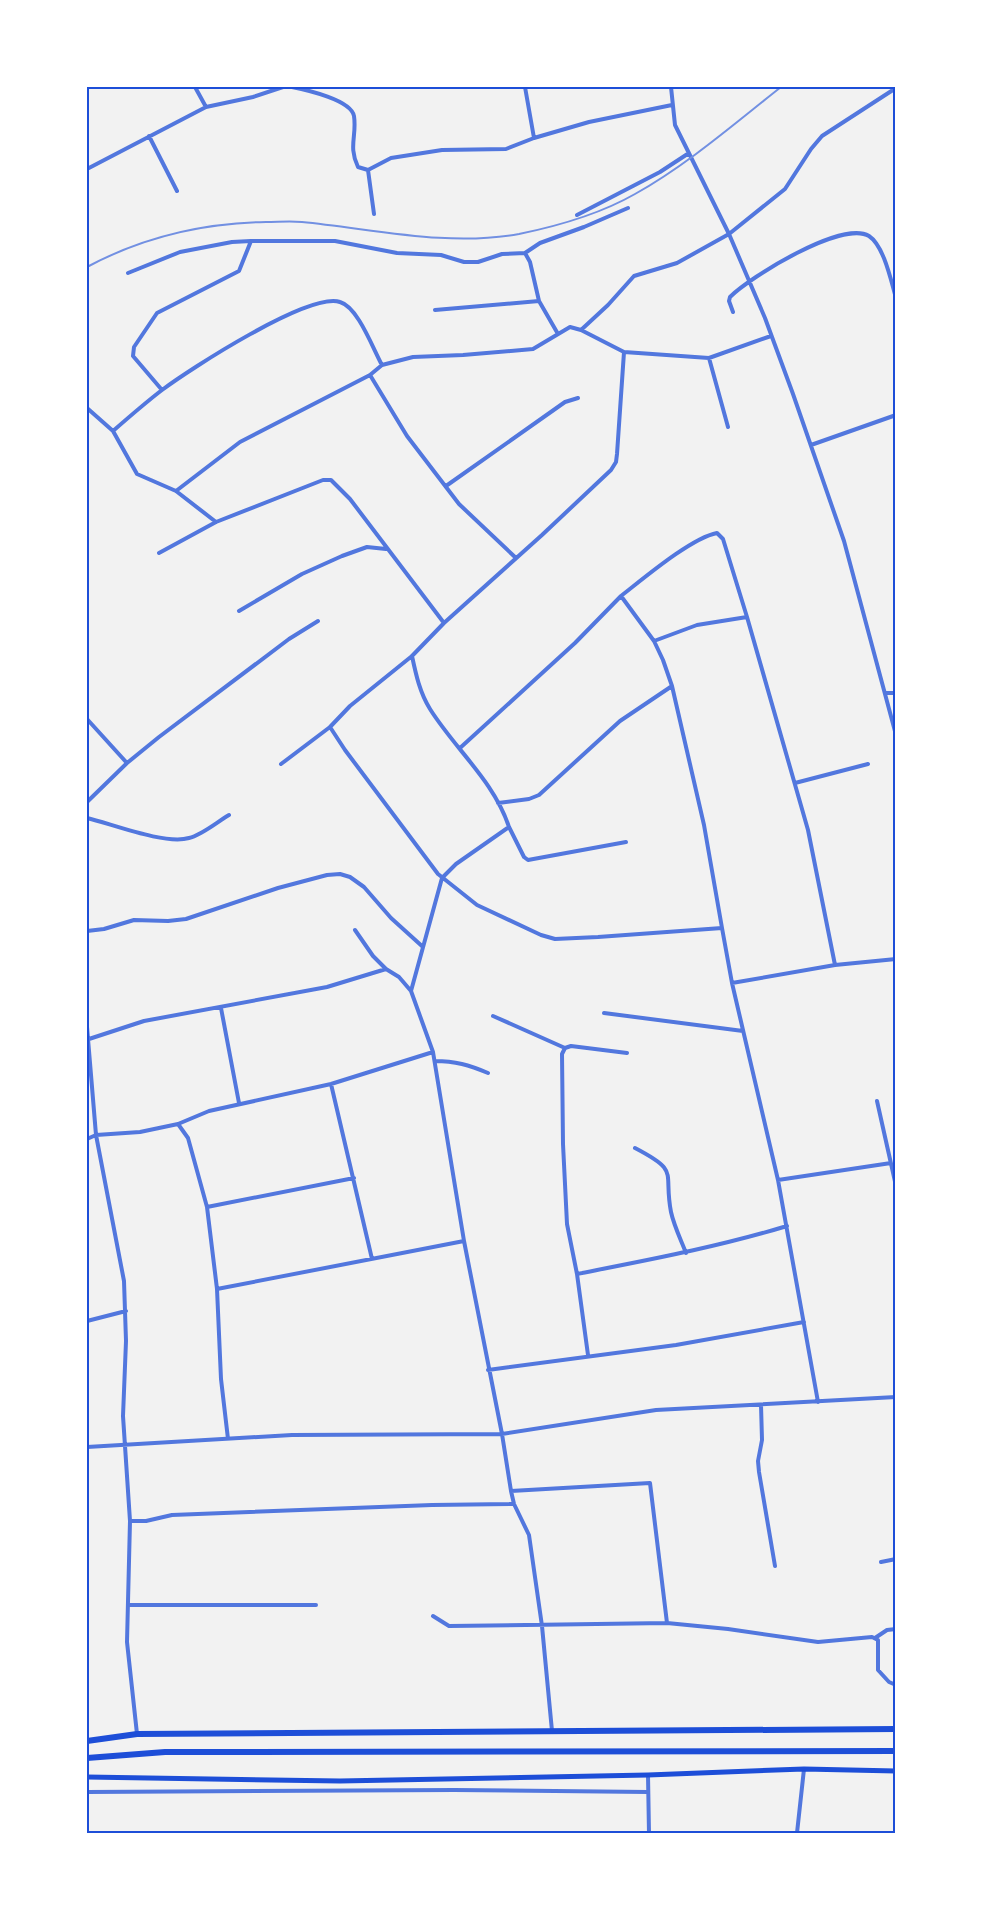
<svg xmlns="http://www.w3.org/2000/svg" width="983" height="1920" viewBox="0 0 983 1920" font-family="Overpass,sans-serif">
<style>
.lines{fill:none;stroke-linecap:round;stroke-linejoin:round}
.minor{stroke:#5277de;stroke-width:4}
.secondary{stroke:#1d4ed8;stroke-width:5}
.trunk{stroke:#1d4ed8;stroke-width:6}
.rail{stroke:#7290e2;stroke-width:2}
.neatline{fill:none;stroke:#1d4ed8;stroke-width:2}
</style>
<rect width="100%" height="100%" fill="#f2f2f2"/>
<g class="lines">
<path class="minor" d="M 195,87 L 206,107
M 292,87 C 307,90 351,100 354,116 C 357,136 348,146 358,167 L 368,170 L 391,158 L 442,150 L 506,149 L 534,138 L 589,122 L 672,105
M 525,87 L 534,138
M 671,87 L 675,125 L 729,234 L 765,318 L 793,394 L 844,541 L 896,735
M 149,136 L 177,191
M 87,169 L 206,107 L 253,97 L 283,87
M 368,170 L 374,214
M 577,215 L 660,172 L 689,153
M 525,253 L 540,243 L 584,227 L 628,208
M 128,273 L 180,252 L 232,242 L 251,241 L 335,241 L 397,253 L 441,255 L 464,262 L 478,262 L 502,254 L 525,253 L 530,262 L 539,301 L 558,334
M 435,310 L 539,301
M 733,312 L 729,301 L 730,297 C 750,277 842,220 869,236 C 884,246 891,281 896,298
M 581,330 L 608,305 L 634,276 L 677,263 L 729,234 L 785,189 L 811,149 L 822,136 L 896,88
M 771,336 L 709,358 L 624,352 L 617,454 L 616,462 L 611,470 L 542,535 L 444,623 L 412,656 L 350,706 L 330,727 L 345,750 L 438,874 L 477,905 L 541,935 L 555,939 L 598,937 L 722,928 L 732,983 L 778,1180 L 818,1402
M 709,358 L 728,427
M 370,375 L 407,436 L 459,504 L 516,558
M 162,390 L 133,356 L 134,347 L 157,313 L 239,271 L 251,241
M 87,408 L 113,431 L 137,474 L 176,491 L 216,522
M 113,431 C 129,417 145,403 162,390 C 190,369 309,292 340,302 C 358,307 373,349 382,365
M 811,445 L 896,415
M 446,486 L 565,402 L 578,398
M 176,491 L 240,442 L 370,375 L 382,365 L 413,357 L 463,355 L 533,349 L 570,327 L 581,330 L 624,352
M 159,553 L 216,522 L 323,480 L 331,480 L 350,499 L 444,623
M 621,596 C 643,579 691,538 717,533 L 723,539 L 747,617
M 239,611 L 302,574 L 342,556 L 367,547 L 386,549
M 654,641 L 697,625 L 747,617 L 808,830 L 835,965
M 886,693 L 896,693
M 87,719 L 127,763
M 460,748 L 575,643 L 621,596 L 654,641 L 663,660 L 672,686 L 704,825 L 722,928
M 281,764 L 330,727
M 795,783 L 868,764
M 87,802 L 127,763 L 159,737 L 289,639 L 318,621
M 498,803 L 529,799 L 539,795 L 620,721 L 672,686
M 87,818 C 112,824 165,845 189,838 C 202,835 217,822 229,815
M 509,827 L 524,857 L 528,860 L 626,842
M 355,930 L 373,956 L 386,969 L 399,977 L 411,991 L 433,1052 L 464,1241 L 502,1434 L 511,1491 L 514,1504 L 529,1535 L 542,1626 L 552,1731
M 87,931 L 104,929 L 134,920 L 168,921 L 186,919 L 278,888 L 327,875 L 340,874 L 350,877 L 364,887 L 391,918 L 423,947
M 732,983 L 835,965 L 896,959
M 411,991 L 442,878 L 456,864 L 509,827 C 494,781 455,749 430,709 C 420,693 416,675 412,656
M 221,1008 L 239,1103
M 604,1013 L 743,1031
M 493,1016 L 565,1048
M 87,1027 L 96,1135 L 124,1281 L 126,1341 L 123,1416 L 130,1521 L 127,1642 L 137,1734
M 89,1039 L 144,1021 L 327,987 L 386,969
M 435,1061 C 455,1061 469,1065 488,1073
M 331,1084 L 372,1259
M 877,1101 L 896,1186
M 178,1124 L 188,1138 L 207,1207 L 217,1289 L 221,1379 L 228,1439
M 87,1139 L 96,1135 L 140,1132 L 178,1124 L 209,1111 L 331,1084 L 433,1052
M 635,1148 C 681,1172 663,1171 671,1212 C 674,1226 681,1240 686,1253
M 778,1180 L 891,1163
M 207,1207 L 354,1178
M 577,1274 C 648,1260 718,1247 787,1226
M 217,1289 L 464,1241
M 87,1321 L 126,1311
M 588,1355 L 577,1274 L 567,1224 L 563,1144 L 562,1054 L 565,1048 L 571,1046 L 627,1053
M 488,1370 L 676,1345 L 804,1322
M 761,1405 L 762,1440 L 758,1461 L 759,1472 L 775,1566
M 87,1447 L 292,1435 L 502,1434 L 656,1410 L 896,1397
M 511,1491 L 650,1483 L 667,1623
M 130,1521 L 146,1521 L 172,1515 L 432,1505 L 514,1504
M 881,1562 L 896,1559
M 128,1605 L 316,1605
M 433,1616 L 449,1626 L 667,1623 L 728,1629 L 818,1642 L 872,1637 L 878,1640 L 878,1670 L 889,1682 L 896,1685
M 875,1638 L 887,1630 L 896,1629
M 648,1775 L 649,1833
M 87,1792 L 454,1790 L 648,1792
M 797,1833 L 804,1769"/>
<path class="secondary" d="M 87,1777 L 340,1781 L 648,1775 L 804,1769 L 896,1771"/>
<path class="trunk" d="M 87,1741 L 137,1734 L 896,1729
M 87,1758 L 165,1752 L 896,1751"/>
<path class="rail" d="M 87,267 C 143,237 203,223 266,222 C 278,222 290,221 302,222 C 374,229 447,247 519,234 C 558,226 600,214 635,194 C 687,165 734,124 781,87"/>
</g>
<rect width="983" height="1920" fill="none" stroke="#ffffff" stroke-width="177"/>
<rect x="88" y="88" width="806" height="1744" class="neatline"/>
</svg>
